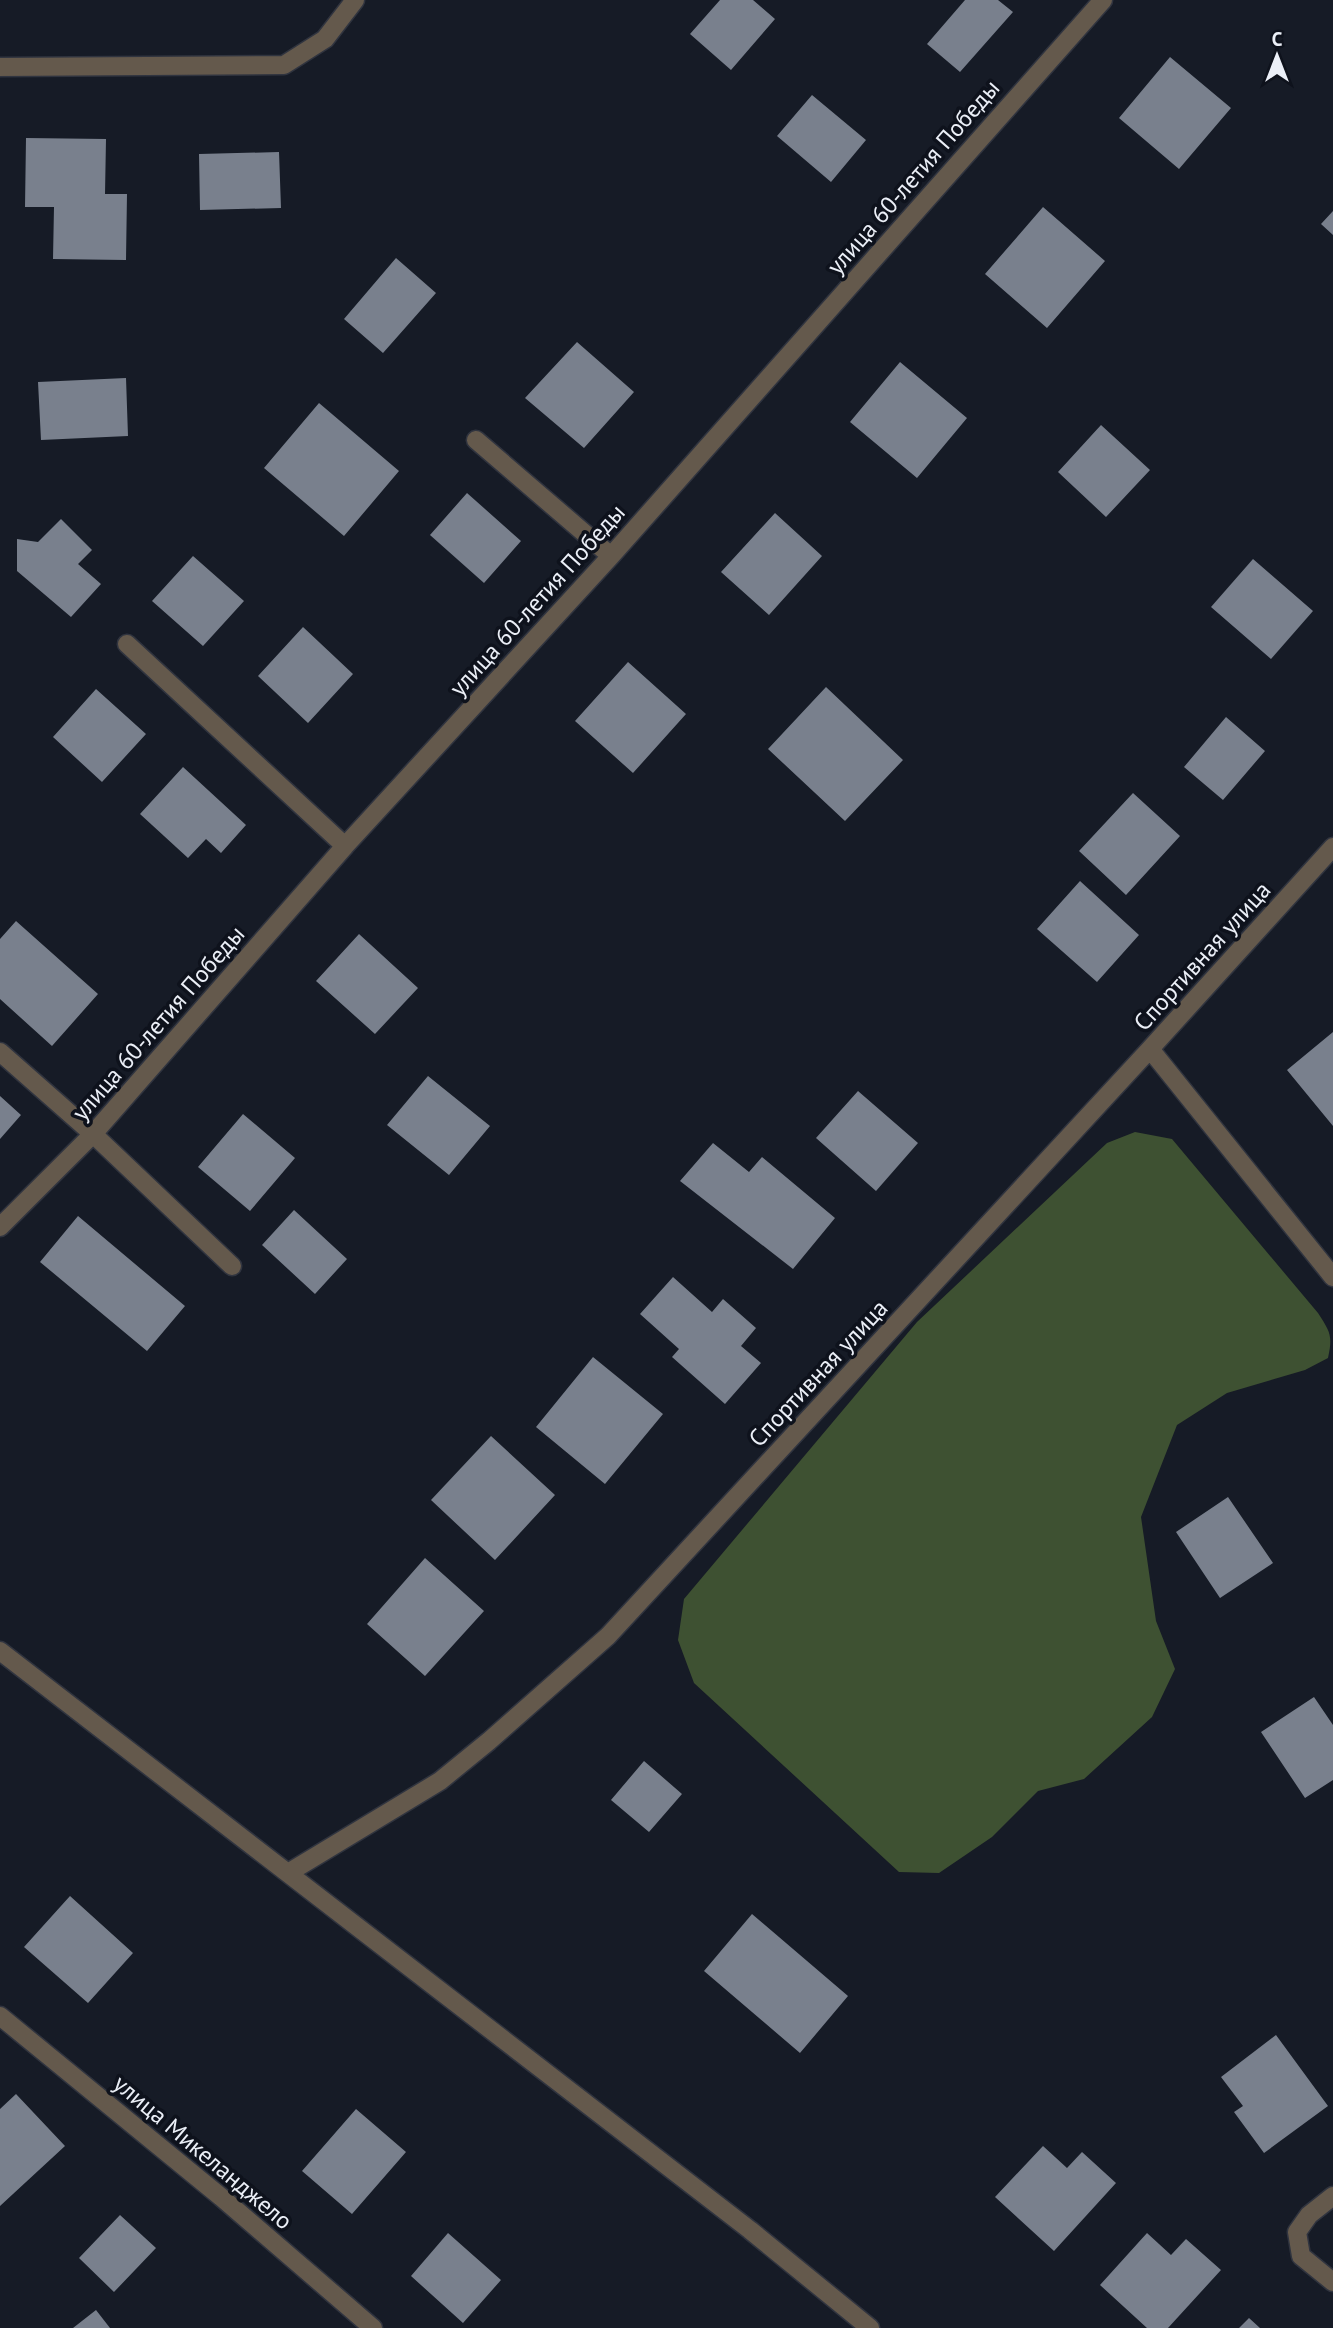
<svg xmlns="http://www.w3.org/2000/svg" width="1333" height="2328" viewBox="0 0 1333 2328" font-family="'PT Sans',sans-serif">
<style>
.forest{fill:#3e5132}
.building{fill:#79808d}
.lines{fill:none;stroke-linecap:round;stroke-linejoin:round}
.minor-casing{stroke:#30343f;stroke-width:21}
.minor{stroke:#64594c;stroke-width:18}
.labels{text-anchor:middle;dominant-baseline:central;stroke-width:7;stroke-linejoin:round;paint-order:stroke}
.street-label{font-size:24px;fill:#ebeff7;stroke:#0e121c}
</style>
<rect width="100%" height="100%" fill="#161b26"/>
<path class="forest" d="M 1135,1132 L 1172,1139 L 1318,1313 C 1330,1332 1333,1335 1328,1358 L 1305,1370 L 1227,1393 L 1177,1425 L 1141,1517 L 1156,1621 L 1175,1669 L 1152,1717 L 1084,1779 L 1038,1791 L 992,1837 L 939,1873 L 899,1872 L 694,1683 L 678,1640 L 684,1599 L 917,1322 L 1107,1143 Z"/>
<path class="building" d="M 720,0 L 753,0 L 775,19 L 731,70 L 690,34 Z
M 965,0 L 998,0 L 1013,12 L 960,72 L 927,44 Z
M 1170,57 L 1231,108 L 1179,169 L 1119,118 Z
M 812,95 L 866,140 L 831,182 L 777,136 Z
M 26,138 L 106,139 L 105,194 L 127,194 L 126,260 L 53,259 L 54,207 L 25,207 Z
M 279,152 L 281,208 L 200,210 L 199,154 Z
M 1043,207 L 1105,261 L 1047,328 L 985,274 Z
M 1333,211 L 1333,235 L 1321,224 Z
M 396,258 L 436,293 L 383,353 L 344,319 Z
M 577,342 L 634,392 L 584,448 L 525,398 Z
M 900,362 L 967,418 L 917,478 L 850,422 Z
M 126,378 L 128,436 L 41,440 L 38,382 Z
M 319,403 L 399,471 L 344,536 L 264,468 Z
M 1101,425 L 1150,470 L 1106,517 L 1058,472 Z
M 467,493 L 521,541 L 484,583 L 430,535 Z
M 775,513 L 822,556 L 769,615 L 721,572 Z
M 61,519 L 92,550 L 78,564 L 101,584 L 71,617 L 17,571 L 17,539 L 38,542 Z
M 193,556 L 244,601 L 203,646 L 152,601 Z
M 1253,559 L 1313,611 L 1271,659 L 1211,607 Z
M 303,627 L 353,674 L 308,723 L 258,676 Z
M 628,662 L 686,714 L 633,773 L 575,721 Z
M 826,687 L 903,760 L 845,821 L 768,749 Z
M 96,689 L 146,734 L 102,782 L 53,737 Z
M 1226,717 L 1265,751 L 1223,800 L 1184,767 Z
M 183,767 L 246,825 L 221,853 L 206,839 L 188,858 L 140,814 Z
M 1133,793 L 1180,836 L 1126,895 L 1079,851 Z
M 1080,881 L 1139,935 L 1097,982 L 1037,929 Z
M 16,921 L 98,994 L 52,1046 L 0,999 L 0,939 Z
M 359,934 L 418,988 L 375,1034 L 316,981 Z
M 1333,1032 L 1333,1126 L 1287,1070 Z
M 428,1076 L 490,1126 L 449,1175 L 387,1125 Z
M 858,1091 L 918,1143 L 876,1191 L 816,1138 Z
M 0,1096 L 21,1115 L 0,1139 Z
M 243,1114 L 295,1158 L 250,1211 L 198,1167 Z
M 713,1143 L 749,1172 L 762,1157 L 835,1218 L 793,1269 L 680,1181 Z
M 294,1210 L 347,1259 L 315,1294 L 262,1245 Z
M 78,1216 L 185,1306 L 147,1351 L 40,1262 Z
M 673,1277 L 712,1312 L 723,1299 L 756,1328 L 741,1346 L 761,1363 L 725,1404 L 672,1357 L 679,1349 L 640,1314 Z
M 593,1357 L 663,1414 L 605,1484 L 536,1427 Z
M 491,1436 L 555,1495 L 495,1560 L 431,1500 Z
M 1228,1497 L 1273,1563 L 1220,1598 L 1176,1532 Z
M 425,1558 L 484,1611 L 425,1676 L 367,1624 Z
M 1314,1697 L 1333,1725 L 1333,1780 L 1305,1798 L 1261,1732 Z
M 644,1761 L 682,1794 L 649,1832 L 611,1800 Z
M 70,1896 L 133,1953 L 88,2003 L 24,1947 Z
M 752,1914 L 848,1996 L 800,2053 L 704,1971 Z
M 1276,2035 L 1328,2106 L 1264,2153 L 1234,2112 L 1243,2106 L 1221,2077 Z
M 16,2094 L 65,2146 L 0,2206 L 0,2109 Z
M 356,2109 L 406,2152 L 352,2214 L 302,2171 Z
M 1043,2146 L 1067,2168 L 1082,2152 L 1116,2183 L 1054,2251 L 995,2197 Z
M 120,2215 L 156,2248 L 114,2292 L 79,2258 Z
M 448,2233 L 501,2280 L 463,2323 L 411,2276 Z
M 1147,2233 L 1171,2255 L 1186,2239 L 1221,2270 L 1168,2328 L 1147,2328 L 1100,2285 Z
M 96,2310 L 110,2328 L 73,2328 Z
M 1249,2318 L 1260,2328 L 1239,2328 Z"/>
<g class="lines">
<defs>
<path id="minor" d="M 0,67 L 284,65 L 325,39 L 355,0
M 476,440 L 611,556
M 127,644 L 345,846
M 1150,1049 L 1333,1277
M 0,1052 L 93,1134 L 232,1266
M 0,1227 L 93,1134 L 345,846 L 611,556 L 1103,0
M 0,1651 L 750,2230 L 870,2328
M 288,1873 L 440,1781 L 489,1741 L 608,1636 L 1150,1049 L 1333,847
M 0,2016 L 221,2197 L 373,2328
M 1333,2196 L 1309,2215 L 1297,2232 L 1301,2256 L 1333,2282"/>
</defs>
<use href="#minor" class="minor-casing"/>
<use href="#minor" class="minor"/>
</g>
<g class="labels">
<g class="street-label">
<text transform="translate(913 177) rotate(-49)">улица 60-летия Победы</text>
<text transform="translate(537 600) rotate(-48)">улица 60-летия Победы</text>
<text transform="translate(1202 956) rotate(-48)">Спортивная улица</text>
<text transform="translate(158 1023) rotate(-49)">улица 60-летия Победы</text>
<text transform="translate(818 1373) rotate(-47)">Спортивная улица</text>
<text transform="translate(203 2152) rotate(40)">улица Микеланджело</text>
</g>
</g>
<g transform="translate(1277 56)" stroke="#0e121c" stroke-width="5" paint-order="stroke">
<path d="M0-5L12 26L0 18L-12 26Z" fill="#ebeff7"/>
<text y="-10" font-size="19" font-weight="bold" text-anchor="middle" fill="#ebeff7">С</text>
</g>
</svg>
